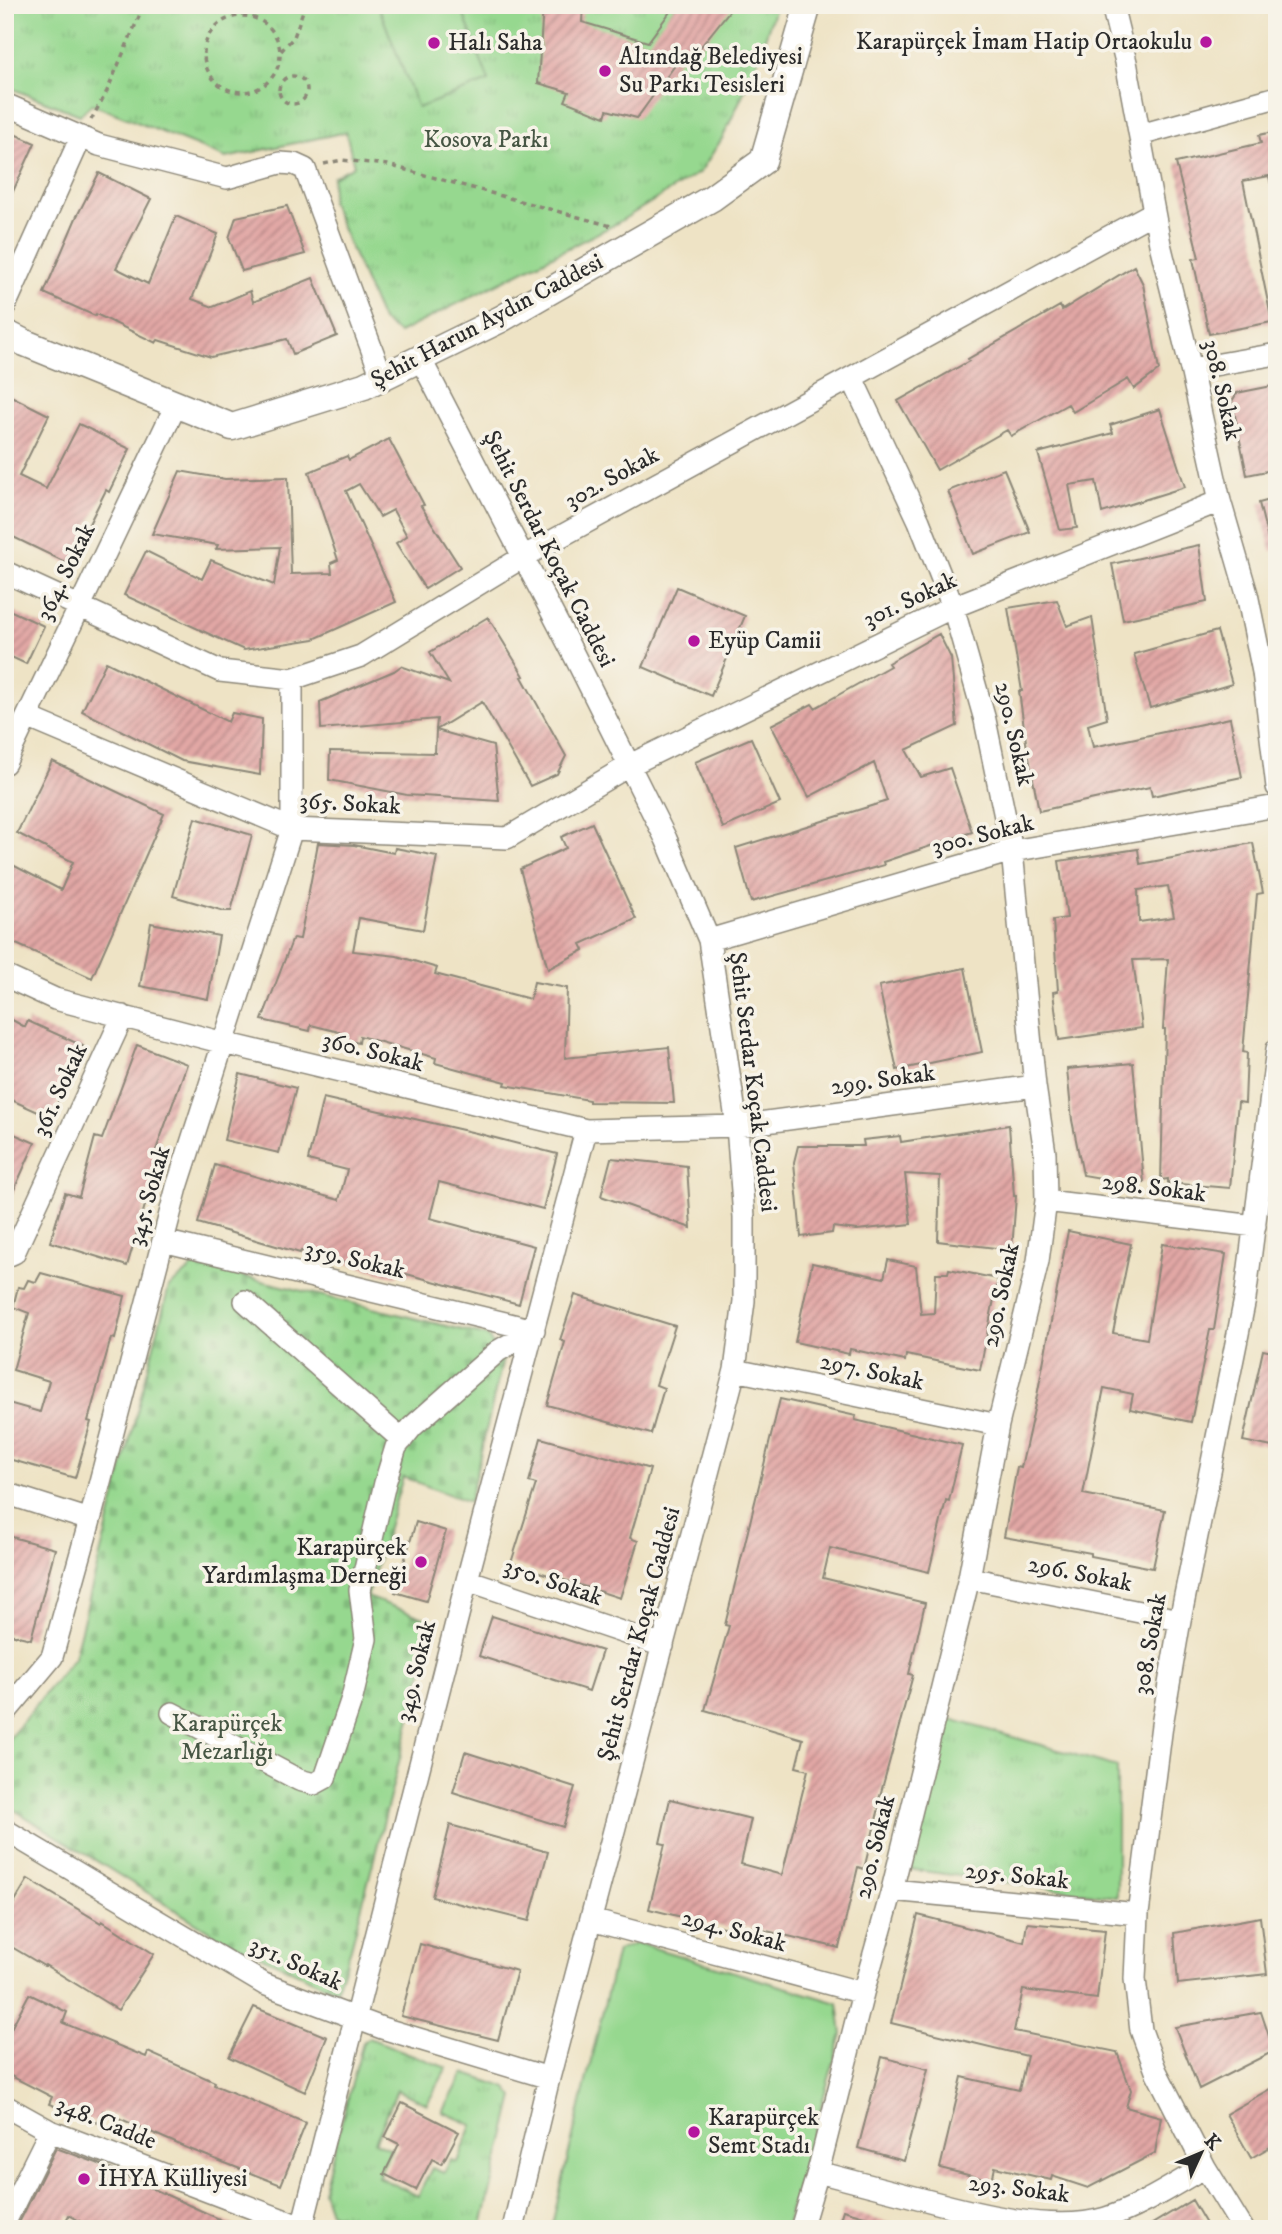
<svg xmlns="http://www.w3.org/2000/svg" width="1282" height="2234" viewBox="0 0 1282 2234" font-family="'IM FELL DW Pica',serif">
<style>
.grass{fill:url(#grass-tufts);stroke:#60825d;stroke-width:2}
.cemetery{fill:url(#cemetery-stones);stroke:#60825d;stroke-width:2}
.garden{fill:#96d88f;stroke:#60825d;stroke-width:2}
.building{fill:url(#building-hatch);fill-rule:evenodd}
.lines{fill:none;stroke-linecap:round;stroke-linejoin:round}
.minor-casing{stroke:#8c8778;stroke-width:24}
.major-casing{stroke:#8c8778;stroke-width:29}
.path{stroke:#8c8778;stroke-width:3.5;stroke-dasharray:5 5;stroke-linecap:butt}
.minor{stroke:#fff;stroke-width:21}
.major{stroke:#fff;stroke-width:26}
.poi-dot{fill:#b5179e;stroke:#f7f3e8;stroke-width:2.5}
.labels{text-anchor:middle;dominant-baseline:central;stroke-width:7;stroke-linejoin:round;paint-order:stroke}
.poi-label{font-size:24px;fill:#2b2b2b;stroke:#f7f3e8;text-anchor:start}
.park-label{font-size:24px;fill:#465644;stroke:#f7f3e8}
.street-label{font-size:24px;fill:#2b2b2b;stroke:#f7f3e8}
</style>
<defs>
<pattern id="grass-tufts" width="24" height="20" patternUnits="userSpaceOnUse" patternTransform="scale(1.75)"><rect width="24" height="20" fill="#96d88f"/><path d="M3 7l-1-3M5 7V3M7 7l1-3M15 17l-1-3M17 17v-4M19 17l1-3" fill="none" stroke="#81ba7c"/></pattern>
<pattern id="cemetery-stones" width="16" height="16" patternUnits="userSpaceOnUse" patternTransform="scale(1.75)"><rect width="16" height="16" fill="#96d88f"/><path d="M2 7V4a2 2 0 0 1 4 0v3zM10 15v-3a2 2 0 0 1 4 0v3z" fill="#81ba7c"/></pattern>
<pattern id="building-hatch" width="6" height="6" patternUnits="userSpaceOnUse" patternTransform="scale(1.75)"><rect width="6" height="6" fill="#e2a7a5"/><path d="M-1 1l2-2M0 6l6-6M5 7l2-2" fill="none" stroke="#b78887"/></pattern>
</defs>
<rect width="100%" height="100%" fill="#f7f3e8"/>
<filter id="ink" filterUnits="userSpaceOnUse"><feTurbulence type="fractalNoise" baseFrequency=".0143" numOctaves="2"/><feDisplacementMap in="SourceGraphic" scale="14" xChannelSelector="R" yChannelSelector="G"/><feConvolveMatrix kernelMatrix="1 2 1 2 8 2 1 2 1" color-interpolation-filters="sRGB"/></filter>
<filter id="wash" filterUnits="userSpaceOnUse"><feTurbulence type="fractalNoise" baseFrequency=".00686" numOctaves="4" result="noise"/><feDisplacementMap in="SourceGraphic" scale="28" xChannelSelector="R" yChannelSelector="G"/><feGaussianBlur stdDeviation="1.57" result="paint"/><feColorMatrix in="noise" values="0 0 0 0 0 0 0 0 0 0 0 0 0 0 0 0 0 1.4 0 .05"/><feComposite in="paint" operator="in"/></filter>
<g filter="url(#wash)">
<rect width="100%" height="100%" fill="#eee3c5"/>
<path class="grass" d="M 5,5 L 776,5 L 755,68 L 723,137 L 700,172 L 614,225 L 399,333 L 382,321 L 331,202 L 333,177 L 354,166 L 346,132 L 226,158 L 92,104 L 80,115 L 5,86 Z
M 947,1718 L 1117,1767 L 1117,1897 L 907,1869 Z
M 369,2038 L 447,2068 L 427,2104 L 397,2090 L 375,2142 L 391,2149 L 378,2177 L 418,2196 L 432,2168 L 444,2173 L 451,2160 L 458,2162 L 472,2125 L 443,2112 L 464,2073 L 507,2088 L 514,2097 L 481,2229 L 373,2229 L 330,2212 L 323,2191 L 363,2042 Z"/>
<path class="cemetery" d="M 196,1265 L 487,1336 L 503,1359 L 469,1502 L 403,1477 L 367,1597 L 435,1622 L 351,1948 L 336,1991 L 219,1937 L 5,1804 L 5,1744 L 74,1657 L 169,1287 Z"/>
<path class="garden" d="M 378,5 L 460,5 L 489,81 L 418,108 Z
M 637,1943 L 838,2003 L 842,2034 L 785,2229 L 551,2229 L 617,1951 Z"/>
<g id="blocks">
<path class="building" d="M 543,5 L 583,5 L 582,22 L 648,42 L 675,5 L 734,5 L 690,60 L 681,57 L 637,118 L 607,110 L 605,117 L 565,101 L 569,92 L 538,83 Z
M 5,130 L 35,143 L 5,209 Z
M 1277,131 L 1277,183 L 1271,184 L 1269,176 L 1243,181 L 1272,322 L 1209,334 L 1193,259 L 1199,258 L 1176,163 L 1261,143 L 1259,135 Z
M 99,173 L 151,199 L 116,268 L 148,284 L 176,216 L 218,234 L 192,299 L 213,307 L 250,291 L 253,302 L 313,278 L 337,336 L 293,354 L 287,339 L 211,357 L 158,340 L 156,343 L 96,314 L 95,316 L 44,293 L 76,218 Z
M 287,206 L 305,254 L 242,271 L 229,238 L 236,217 Z
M 1134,266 L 1143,284 L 1159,370 L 1134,389 L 1128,379 L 1073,412 L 1068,404 L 1011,436 L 1007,430 L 937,470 L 898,401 L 969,361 L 968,359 L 1060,306 L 1062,310 Z
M 1277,385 L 1277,469 L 1247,475 L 1232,401 L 1237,393 Z
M 5,393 L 49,415 L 19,476 L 46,489 L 79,424 L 130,449 L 109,492 L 106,490 L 89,524 L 71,565 L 5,533 Z
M 1160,409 L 1185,487 L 1102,513 L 1096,481 L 1069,485 L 1077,528 L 1060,530 L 1038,453 L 1113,433 L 1110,425 Z
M 389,439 L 424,505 L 421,506 L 460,567 L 425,589 L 396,543 L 407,536 L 393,510 L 380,517 L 359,484 L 346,491 L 396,602 L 314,639 L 244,650 L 124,595 L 146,551 L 202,579 L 211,560 L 274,585 L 280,547 L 216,549 L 218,545 L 152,534 L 180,471 L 225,479 L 288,477 L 291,574 L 332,573 L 331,563 L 338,560 L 309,472 L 347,456 L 349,460 Z
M 1004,469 L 1030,532 L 973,554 L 948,491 Z
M 1277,498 L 1277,550 L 1271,551 L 1259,503 Z
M 1199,545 L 1207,602 L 1123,620 L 1112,564 Z
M 677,587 L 745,616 L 711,696 L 643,667 Z
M 1057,600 L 1067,626 L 1092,617 L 1107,719 L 1088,725 L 1093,747 L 1230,718 L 1242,777 L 1152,796 L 1150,787 L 1039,811 L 1026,742 L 1019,691 L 1022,691 L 1008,608 Z
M 5,608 L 44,626 L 26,664 L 5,654 Z
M 488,617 L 524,676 L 522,677 L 566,756 L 557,774 L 530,786 L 482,702 L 436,730 L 437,719 L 321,729 L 320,702 L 394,671 L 401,666 L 449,683 L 430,652 Z
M 1217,631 L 1232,684 L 1150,708 L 1134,654 Z
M 939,634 L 951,658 L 957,726 L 906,750 L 921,777 L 950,768 L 972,832 L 883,862 L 884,865 L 751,902 L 736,848 L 887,801 L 874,763 L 809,797 L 771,725 L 812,704 L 815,708 L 890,666 L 888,663 Z
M 106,662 L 228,722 L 232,713 L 262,719 L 260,775 L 182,761 L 82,711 Z
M 436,730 L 493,746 L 499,801 L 407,795 L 329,780 L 330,751 L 435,753 Z
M 751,738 L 780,803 L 723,828 L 695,762 Z
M 52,761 L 164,814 L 92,978 L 5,939 L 5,861 L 61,890 L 73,862 L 17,833 Z
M 195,818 L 252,835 L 231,911 L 224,911 L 173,896 Z
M 592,823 L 636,919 L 581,944 L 584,950 L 548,969 L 520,869 L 566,848 L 561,837 Z
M 318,843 L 354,845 L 394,853 L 395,848 L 437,856 L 423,930 L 359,918 L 353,951 L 397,956 L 437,968 L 435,974 L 530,999 L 534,982 L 567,988 L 565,1058 L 669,1047 L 674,1103 L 589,1102 L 589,1100 L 505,1085 L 506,1082 L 435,1063 L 436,1058 L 360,1036 L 359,1043 L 337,1038 L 339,1032 L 311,1025 L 310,1031 L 262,1020 L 293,938 L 300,939 Z
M 1253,843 L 1263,893 L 1257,894 L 1243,1052 L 1247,1053 L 1245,1103 L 1238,1102 L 1230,1188 L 1168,1183 L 1168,1179 L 1161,1180 L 1165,1029 L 1163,1029 L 1168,959 L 1133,960 L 1142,1028 L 1059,1040 L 1053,992 L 1058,991 L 1053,920 L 1067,918 L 1059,861 L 1138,849 L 1140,864 ZM 1168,886 L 1174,917 L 1139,922 L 1138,890 Z
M 151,923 L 219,936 L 208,999 L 140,986 Z
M 965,968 L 982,1052 L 897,1070 L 879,986 Z
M 5,1016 L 25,1027 L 28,1021 L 83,1046 L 51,1118 L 5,1097 Z
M 137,1045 L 187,1064 L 155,1153 L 160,1155 L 127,1266 L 50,1242 L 65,1193 L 79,1197 L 95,1137 L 102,1139 Z
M 1133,1063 L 1144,1182 L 1130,1183 L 1083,1175 L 1072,1120 L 1067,1069 Z
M 240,1074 L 296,1088 L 279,1153 L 224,1140 Z
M 323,1098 L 476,1133 L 557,1154 L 543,1209 L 439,1182 L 430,1218 L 534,1246 L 519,1304 L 399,1272 L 397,1277 L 301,1251 L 300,1253 L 198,1223 L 215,1165 L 339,1200 L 347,1170 L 308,1160 Z
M 1009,1125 L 1014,1196 L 1016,1196 L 1012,1250 L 938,1241 L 940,1176 L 905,1174 L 911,1224 L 857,1230 L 833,1227 L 832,1233 L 801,1237 L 794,1162 L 798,1146 L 864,1146 L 863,1140 L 900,1136 L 901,1142 Z
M 5,1130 L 35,1143 L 5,1210 Z
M 611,1158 L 687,1166 L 691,1228 L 601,1196 Z
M 1068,1231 L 1131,1244 L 1113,1333 L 1147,1339 L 1162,1244 L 1226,1254 L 1214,1330 L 1210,1330 L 1191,1422 L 1130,1409 L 1133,1394 L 1104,1388 L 1083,1494 L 1165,1510 L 1153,1568 L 1091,1556 L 1091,1553 L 1004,1537 L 1017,1467 L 1021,1468 L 1037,1396 Z
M 888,1260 L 916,1266 L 921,1314 L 934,1313 L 936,1273 L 948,1273 L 949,1269 L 998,1279 L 980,1370 L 906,1355 L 905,1361 L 850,1349 L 849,1354 L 795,1342 L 812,1263 L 884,1278 Z
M 41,1273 L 125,1296 L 115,1339 L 111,1338 L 88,1421 L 91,1422 L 75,1478 L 5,1458 L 5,1402 L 40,1412 L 49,1381 L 13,1370 L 29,1313 L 13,1307 L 18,1287 L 24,1288 L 28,1280 L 36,1282 Z
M 575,1295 L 675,1326 L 656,1385 L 664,1388 L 651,1434 L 547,1405 L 565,1342 L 560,1340 Z
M 1263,1350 L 1277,1353 L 1277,1448 L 1243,1441 Z
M 780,1399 L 856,1416 L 855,1420 L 962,1445 L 949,1501 L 946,1500 L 929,1572 L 830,1548 L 823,1578 L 925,1603 L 909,1674 L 913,1675 L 877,1807 L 879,1808 L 864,1869 L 858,1867 L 839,1948 L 729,1922 L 727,1928 L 649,1909 L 665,1844 L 660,1843 L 670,1799 L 751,1819 L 741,1864 L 782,1875 L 808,1770 L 796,1767 L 803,1739 L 705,1710 L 729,1626 L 725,1625 Z
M 541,1438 L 650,1469 L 630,1538 L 638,1541 L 620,1598 L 511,1563 L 536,1484 L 529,1482 Z
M 416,1522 L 446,1531 L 426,1601 L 395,1592 Z
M 5,1535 L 55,1549 L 31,1639 L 5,1633 Z
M 492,1616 L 602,1651 L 589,1691 L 479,1656 Z
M 465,1752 L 575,1787 L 563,1827 L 453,1792 Z
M 450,1825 L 548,1852 L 529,1921 L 432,1897 Z
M 28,1879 L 101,1923 L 102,1921 L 154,1954 L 118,2010 L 45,1965 L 44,1966 L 5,1943 L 5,1918 Z
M 918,1915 L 1024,1942 L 1027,1923 L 1105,1930 L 1097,1999 L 1023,1990 L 1014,2031 L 1117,2052 L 1131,2090 L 1126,2107 L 1161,2117 L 1155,2153 L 1088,2188 L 1052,2176 L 1051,2180 L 995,2167 L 992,2181 L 940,2168 L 962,2077 L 1019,2090 L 1027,2056 L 891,2023 Z
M 1260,1917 L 1267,1974 L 1178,1984 L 1174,1933 Z
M 420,1944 L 517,1971 L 498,2040 L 401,2016 Z
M 29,1994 L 67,2012 L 63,2023 L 146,2057 L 148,2052 L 215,2082 L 214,2085 L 306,2123 L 281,2185 L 187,2148 L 103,2111 L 98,2123 L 49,2104 L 52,2097 L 5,2073 L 5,2040 Z
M 254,2007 L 327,2037 L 305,2092 L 229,2057 Z
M 1261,2012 L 1274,2051 L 1199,2089 L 1175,2027 Z
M 882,2057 L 928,2069 L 904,2161 L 858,2148 Z
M 1277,2085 L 1277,2143 L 1251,2158 L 1226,2114 Z
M 402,2103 L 459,2132 L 442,2164 L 432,2159 L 416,2190 L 384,2174 L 399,2144 L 385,2137 Z
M 56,2148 L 97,2163 L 241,2229 L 94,2229 L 69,2215 L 61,2229 L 16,2229 Z
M 1192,2200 L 1209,2229 L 1144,2229 Z
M 843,2210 L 893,2224 L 892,2229 L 837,2229 Z"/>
</g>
</g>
<g filter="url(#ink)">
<use href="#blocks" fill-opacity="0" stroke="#8c8778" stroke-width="2"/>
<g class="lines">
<defs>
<path id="minor" d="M 1112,5 L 1126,62 L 1160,244 L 1191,369 L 1220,501 L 1247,594 L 1263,672 L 1277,787
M 5,104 L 99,145 L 227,178 L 280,163 L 294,164 L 305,169 L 382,377
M 1140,135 L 1277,97
M 5,306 L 81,137
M 420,358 L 573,653 L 666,839 L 709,940 L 737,1126 L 744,1217 L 744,1301 L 735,1370 L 549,2078 L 513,2229
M 1191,369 L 1277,354
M 5,572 L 220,671 L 292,679 L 361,656 L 523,557 L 1154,212
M 27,717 L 292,829 L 507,838 L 630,765 L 953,607 L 1220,501
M 5,763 L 176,405
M 709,940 L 1012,851 L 1277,806
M 5,976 L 55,999 L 224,1043 L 586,1130 L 737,1126 L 1035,1086
M 1046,1201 L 1255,1226
M 163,1241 L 534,1330
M 5,1257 L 14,1253 L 123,1016
M 245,1301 L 402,1440
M 735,1370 L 998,1425
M 5,1493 L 90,1520
M 969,1578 L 1180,1620
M 467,1580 L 663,1646
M 5,1713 L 52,1657 L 90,1520 L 177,1187 L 292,829 L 292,679
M 172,1713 L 299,1780 L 314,1784 L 325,1778 L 352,1698 L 366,1639 L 360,1590 L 385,1483 L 396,1447 L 412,1427 L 498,1351 L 534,1330
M 5,1830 L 264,1984 L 382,2028 L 549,2078
M 892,1890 L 1138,1914
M 591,1920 L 863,1993
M 5,2106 L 50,2131 L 307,2229
M 818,2172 C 853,2181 887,2190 922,2199 C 974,2213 1053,2234 1106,2218 C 1141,2207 1173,2185 1205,2167
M 5,2222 L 50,2131
M 302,2227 L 467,1580 L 586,1130
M 801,2229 L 818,2172 L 863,1993 L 892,1890 L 969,1578 L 998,1425 L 1038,1261 L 1046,1201 L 1045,1153 L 1035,1086 L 1012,851 L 985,720 L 953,607 L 919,521 L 852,378
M 1243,2229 L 1205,2167 L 1156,2071 L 1141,2030 L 1135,1979 L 1138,1914 L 1162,1725 L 1180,1620 L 1245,1299 L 1277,1049"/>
<path id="major" d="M 5,333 L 25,343 L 232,427 L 364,386 L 501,319 L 712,198 L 763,161 L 808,5"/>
</defs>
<use href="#minor" class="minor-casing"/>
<use href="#major" class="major-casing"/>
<path class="path" d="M204 54a38 38 0 1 1 76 0a38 38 0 1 1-76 0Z
M 281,51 L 294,37 L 305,5
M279 90a14 14 0 1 1 28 0a14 14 0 1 1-28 0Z
M 91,120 L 107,91 L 144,5
M 324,164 L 342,160 L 388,165 L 615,227"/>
<use href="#minor" class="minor"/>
<use href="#major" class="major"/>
</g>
</g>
<g class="poi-dot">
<circle cx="1206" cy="42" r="7"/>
<circle cx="434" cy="43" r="7"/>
<circle cx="605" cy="71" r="7"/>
<circle cx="694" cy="641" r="7"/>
<circle cx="421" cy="1562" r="7"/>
<circle cx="694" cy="2132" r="7"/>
<circle cx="84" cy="2179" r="7"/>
</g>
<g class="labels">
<g class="poi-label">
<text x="1192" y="42" text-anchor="end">Karapürçek İmam Hatip Ortaokulu</text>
<text x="448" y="43">Halı Saha</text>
<text x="619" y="57">Altındağ Belediyesi<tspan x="619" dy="28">Su Parkı Tesisleri</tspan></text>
<text x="708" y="641">Eyüp Camii</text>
<text x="407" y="1548" text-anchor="end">Karapürçek<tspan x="407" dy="28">Yardımlaşma Derneği</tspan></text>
<text x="708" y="2118">Karapürçek<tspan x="708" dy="28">Semt Stadı</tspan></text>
<text x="98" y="2179">İHYA Külliyesi</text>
</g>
<g class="park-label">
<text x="486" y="140">Kosova Parkı</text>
<text x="227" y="1724">Karapürçek<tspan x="227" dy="28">Mezarlığı</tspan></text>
</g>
<g class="street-label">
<text transform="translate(487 321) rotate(-28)">Şehit Harun Aydın Caddesi</text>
<text transform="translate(1222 390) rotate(77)">308. Sokak</text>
<text transform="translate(612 478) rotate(-29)">302. Sokak</text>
<text transform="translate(549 549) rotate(63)">Şehit Serdar Koçak Caddesi</text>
<text transform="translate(66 572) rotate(-64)">364. Sokak</text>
<text transform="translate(910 600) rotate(-25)">301. Sokak</text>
<text transform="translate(1014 734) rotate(77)">290. Sokak</text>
<text transform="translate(350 804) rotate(3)">365. Sokak</text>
<text transform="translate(983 835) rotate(-14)">300. Sokak</text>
<text transform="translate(373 1052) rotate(14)">360. Sokak</text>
<text transform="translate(883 1080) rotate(-8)">299. Sokak</text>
<text transform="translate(753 1082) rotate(83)">Şehit Serdar Koçak Caddesi</text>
<text transform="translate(60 1090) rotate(-65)">361. Sokak</text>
<text transform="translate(1154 1188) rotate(7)">298. Sokak</text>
<text transform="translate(149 1196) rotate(-74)">345. Sokak</text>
<text transform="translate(355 1260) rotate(13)">359. Sokak</text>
<text transform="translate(1001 1295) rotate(-78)">290. Sokak</text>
<text transform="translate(872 1372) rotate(12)">297. Sokak</text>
<text transform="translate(1080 1574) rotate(11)">296. Sokak</text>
<text transform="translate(553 1582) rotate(19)">350. Sokak</text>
<text transform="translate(639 1634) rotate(-75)">Şehit Serdar Koçak Caddesi</text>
<text transform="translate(1150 1644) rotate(-80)">308. Sokak</text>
<text transform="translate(416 1671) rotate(-76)">349. Sokak</text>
<text transform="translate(875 1847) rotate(-76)">290. Sokak</text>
<text transform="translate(1017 1876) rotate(6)">295. Sokak</text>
<text transform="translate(734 1931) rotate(15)">294. Sokak</text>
<text transform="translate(296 1964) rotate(24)">351. Sokak</text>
<text transform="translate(106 2123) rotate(22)">348. Cadde</text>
<text transform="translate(1019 2189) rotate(7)">293. Sokak</text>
</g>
</g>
<rect width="1282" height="2234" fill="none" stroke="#f7f3e8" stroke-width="28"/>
<g transform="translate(1201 2153) rotate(46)" stroke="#f7f3e8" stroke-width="5" paint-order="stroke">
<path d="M0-5L12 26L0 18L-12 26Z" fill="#2b2b2b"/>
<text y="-10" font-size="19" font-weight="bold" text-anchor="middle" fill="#2b2b2b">K</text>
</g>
</svg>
